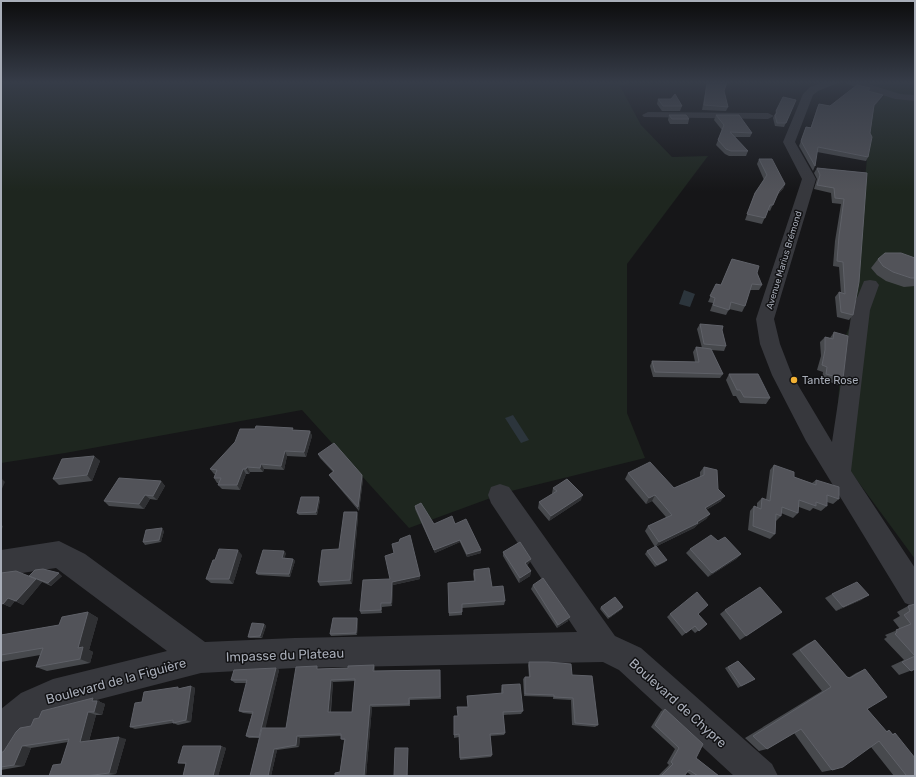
<svg xmlns="http://www.w3.org/2000/svg" width="916" height="777" viewBox="0 0 916 777" font-family="Rubik,sans-serif">
<style>
.green{fill:#1e261f}
.water{fill:#2c353c}
.lines{fill:none;stroke-linecap:round;stroke-linejoin:round}
.minor{fill:#37383d;fill-rule:evenodd}
.wall{fill:#47494d;fill-rule:evenodd}
.shaded-wall{fill:#2f3033}
.building{fill:#525359;stroke:#5f6168;fill-rule:evenodd}
.poi-dot{fill:#f2b134;stroke:#111113;stroke-width:1.5}
.labels{text-anchor:middle;dominant-baseline:central;stroke-width:3;stroke-linejoin:round;paint-order:stroke}
.far-street-label{font-size:9px;fill:#a8adb8;stroke:#111113}
.poi-label{font-size:11px;fill:#a8adb8;stroke:#111113;text-anchor:start}
.near-street-label{font-size:13px;fill:#a8adb8;stroke:#111113}
</style>
<rect width="100%" height="100%" fill="#161618"/>
<path class="green" d="M 1,82 L 632,82 L 620,86 L 641,125 L 672,157 L 708,156 L 627,264 L 627,413 L 645,458 L 507,492 L 409,528 L 302,410 L 65,453 L 1,463 Z
M 845,82 L 915,82 L 915,559 L 834,449 L 843,341 L 850,326 L 872,109 L 885,95 Z"/>
<path class="water" d="M 684,290 L 695,294 L 690,307 L 679,304 Z
M 513,415 L 529,440 L 521,443 L 505,418 Z"/>
<g class="lines">
<path class="minor" d="M 824,82 L 840,82 L 818,91 L 813,95 L 795,142 L 816,179 L 774,319 L 780,344 L 792,375 L 832,442 L 852,310 L 864,281 L 870,280 L 876,281 L 879,285 L 870,310 L 851,471 L 915,568 L 915,607 L 905,603 L 806,441 L 772,375 L 760,344 L 756,319 L 802,179 L 783,142 L 803,94 L 810,87 Z
M 845,82 L 862,82 L 900,94 L 915,95 L 915,101 L 895,99 L 847,84 Z
M 648,112 L 768,113 L 774,116 L 768,119 L 644,117 L 642,115 Z
M 500,484 L 509,487 L 615,636 L 641,648 L 772,764 L 778,776 L 734,776 L 619,670 L 603,662 L 295,668 L 201,673 L 54,711 L 43,715 L 24,733 L 13,752 L 1,757 L 1,709 L 21,693 L 53,679 L 167,651 L 56,568 L 1,576 L 1,550 L 59,541 L 85,554 L 205,642 L 295,638 L 577,632 L 491,503 L 488,495 L 491,487 Z"/>
</g>
<path class="wall" d="M 707,82 L 727,82 L 724,91 L 728,107 L 726,111 L 702,110 Z
M 869,91 L 883,95 L 881,98 L 874,107 L 870,133 L 868,157 L 866,161 L 817,152 L 815,166 L 813,171 L 799,146 L 806,127 L 811,127 L 817,108 L 819,104 L 830,106 Z
M 783,97 L 796,100 L 784,127 L 775,126 L 773,118 Z
M 658,99 L 682,106 L 680,111 L 662,111 L 657,104 Z
M 669,115 L 689,119 L 688,124 L 670,124 L 668,120 Z
M 716,115 L 752,133 L 750,137 L 735,137 L 748,151 L 746,156 L 729,156 L 725,154 L 716,145 L 722,130 L 714,120 Z
M 759,159 L 785,184 L 783,189 L 777,195 L 770,211 L 768,210 L 762,224 L 745,220 L 755,193 L 764,180 L 757,164 Z
M 817,168 L 867,173 L 853,315 L 849,320 L 837,317 L 835,297 L 839,292 L 841,293 L 839,267 L 833,266 L 835,241 L 841,204 L 832,203 L 831,193 L 814,189 L 817,179 L 814,173 Z
M 915,258 L 915,286 L 904,287 L 886,281 L 877,275 L 871,268 L 878,259 Z
M 732,259 L 757,273 L 762,285 L 759,290 L 750,290 L 745,306 L 742,312 L 729,309 L 726,315 L 710,311 L 713,303 L 708,302 L 716,284 L 721,285 Z
M 700,324 L 722,330 L 726,346 L 724,351 L 711,350 L 723,374 L 720,378 L 653,377 L 650,366 L 652,361 L 695,362 L 693,352 L 696,347 L 702,348 L 697,329 Z
M 834,332 L 843,379 L 838,385 L 822,379 L 823,372 L 817,370 L 821,356 L 820,342 L 825,337 L 830,338 Z
M 729,374 L 770,398 L 766,404 L 740,403 L 736,396 L 733,396 L 726,380 Z
M 294,430 L 310,431 L 312,436 L 306,457 L 287,456 L 284,470 L 264,469 L 263,472 L 250,472 L 249,474 L 246,474 L 240,490 L 222,489 L 218,485 L 219,483 L 217,483 L 214,478 L 215,474 L 214,474 L 210,469 Z
M 318,454 L 362,475 L 363,479 L 359,511 L 331,478 L 329,475 L 333,472 L 320,458 Z
M 94,456 L 100,461 L 92,481 L 59,485 L 53,479 Z
M 774,465 L 794,477 L 812,483 L 816,480 L 839,499 L 833,504 L 827,502 L 827,506 L 821,511 L 813,508 L 810,511 L 799,507 L 798,513 L 793,518 L 781,513 L 781,516 L 776,521 L 775,534 L 770,539 L 748,530 L 750,511 L 754,506 L 757,507 L 757,503 L 762,498 L 766,500 L 770,470 Z
M 704,467 L 718,489 L 721,501 L 706,510 L 710,514 L 706,519 L 697,525 L 694,528 L 655,547 L 645,531 L 648,526 L 666,517 L 652,501 L 646,504 L 625,479 L 628,473 L 674,488 L 700,477 L 700,472 Z
M 161,481 L 165,486 L 157,500 L 150,499 L 144,509 L 109,506 L 104,501 Z
M 553,488 L 581,500 L 549,521 L 538,508 L 539,502 L 553,494 L 552,493 Z
M 320,500 L 317,515 L 299,515 L 297,513 Z
M 415,506 L 434,524 L 455,524 L 481,550 L 481,553 L 467,557 L 460,542 L 435,553 L 415,509 Z
M 357,512 L 358,517 L 352,584 L 320,586 L 318,582 L 339,549 Z
M 164,531 L 161,542 L 145,545 L 143,542 Z
M 690,549 L 741,554 L 736,559 L 708,577 L 686,553 Z
M 647,551 L 665,562 L 655,567 L 645,554 Z
M 503,552 L 531,559 L 529,563 L 527,565 L 531,571 L 530,576 L 519,583 L 503,556 Z
M 286,553 L 284,558 L 293,559 L 295,561 L 290,577 L 258,575 L 256,573 Z
M 242,555 L 233,584 L 211,583 L 206,579 Z
M 474,570 L 492,587 L 505,601 L 504,605 L 462,608 L 462,615 L 449,616 L 448,583 L 474,581 L 473,574 Z
M 1,573 L 29,576 L 62,576 L 51,586 L 40,581 L 42,582 L 23,605 L 15,601 L 10,607 L 1,603 Z
M 420,576 L 420,579 L 393,585 L 392,606 L 382,607 L 382,613 L 361,614 L 360,611 L 390,579 Z
M 533,585 L 568,621 L 557,628 L 531,589 Z
M 832,594 L 869,595 L 861,600 L 836,611 L 825,598 Z
M 915,604 L 915,669 L 899,675 L 891,666 L 904,660 L 884,639 L 887,637 L 885,635 L 900,629 L 893,620 L 900,616 L 897,612 L 908,606 Z
M 601,607 L 622,609 L 608,619 L 600,609 Z
M 725,610 L 782,612 L 740,640 L 720,614 Z
M 88,612 L 98,618 L 89,650 L 93,652 L 90,663 L 47,671 L 36,667 L 40,655 L 1,662 L 1,635 L 59,625 Z
M 670,614 L 698,614 L 707,624 L 695,633 L 691,629 L 682,636 L 667,617 Z
M 357,618 L 358,620 L 357,635 L 331,636 L 330,634 Z
M 264,624 L 266,626 L 262,638 L 250,638 L 248,637 Z
M 815,640 L 847,677 L 848,678 L 856,673 L 865,669 L 867,709 L 886,731 L 889,730 L 892,734 L 895,733 L 915,776 L 894,776 L 871,747 L 832,770 L 822,772 L 794,733 L 767,749 L 759,751 L 745,738 L 822,691 L 792,654 L 807,644 Z
M 738,661 L 755,679 L 738,688 L 725,668 Z
M 529,662 L 572,675 L 598,725 L 595,727 L 572,725 L 571,700 L 553,699 L 553,697 L 524,696 L 523,679 L 525,677 L 529,677 L 528,665 Z
M 374,665 L 375,668 L 375,671 L 440,670 L 441,699 L 410,700 L 410,706 L 372,707 L 366,776 L 335,776 L 340,772 L 344,740 L 343,740 L 341,739 L 341,736 L 300,738 L 299,747 L 277,750 L 271,776 L 250,776 L 259,738 L 249,738 L 246,736 L 252,714 L 243,713 L 239,711 L 247,683 L 235,683 L 231,680 L 276,668 L 279,670 L 265,728 L 286,728 L 319,669 L 348,668 ZM 355,681 L 352,712 L 331,712 L 333,682 Z
M 502,685 L 523,711 L 521,714 L 503,715 L 505,733 L 504,735 L 490,736 L 492,755 L 491,757 L 460,760 L 459,737 L 454,738 L 454,716 L 458,716 L 468,707 L 467,696 L 501,694 L 501,689 Z
M 191,686 L 195,688 L 191,722 L 178,725 L 173,723 L 135,729 L 130,727 L 142,702 L 181,688 Z
M 100,701 L 100,702 L 105,704 L 102,715 L 96,715 L 89,741 L 126,739 L 116,774 L 102,776 L 49,776 L 61,764 L 68,742 L 31,748 L 24,766 L 1,770 L 1,753 L 4,751 L 39,718 Z
M 665,709 L 696,758 L 719,776 L 692,776 L 687,772 L 684,776 L 658,776 L 669,765 L 667,763 L 675,749 L 651,727 L 661,711 Z
M 221,746 L 226,748 L 218,776 L 183,776 L 186,764 L 178,763 Z"/>
<path class="shaded-wall" d="M 883,95 L 881,98 L 872,109 L 874,105 Z
M 785,184 L 783,189 L 776,197 L 779,191 Z
M 310,431 L 312,436 L 306,457 L 304,452 Z
M 285,451 L 287,456 L 284,470 L 281,466 Z
M 94,456 L 100,461 L 92,481 L 87,475 Z
M 261,464 L 264,469 L 263,472 L 260,468 Z
M 247,467 L 250,472 L 249,474 L 246,469 Z
M 243,469 L 246,474 L 240,490 L 237,485 Z
M 362,475 L 363,479 L 359,511 L 358,507 Z
M 1,478 L 5,482 L 1,491 Z
M 161,481 L 165,486 L 157,500 L 153,496 Z
M 145,495 L 150,499 L 144,509 L 139,504 Z
M 583,495 L 581,500 L 549,521 L 551,516 Z
M 655,495 L 652,501 L 646,504 L 649,498 Z
M 725,496 L 721,501 L 701,513 L 705,508 Z
M 319,497 L 320,500 L 317,515 L 316,512 Z
M 357,512 L 358,517 L 352,584 L 350,580 Z
M 710,514 L 706,519 L 697,525 L 694,528 L 655,547 L 659,542 L 697,522 Z
M 1,525 L 3,526 L 1,532 Z
M 162,528 L 164,531 L 161,542 L 159,540 Z
M 460,540 L 460,542 L 435,553 L 434,550 Z
M 238,550 L 242,555 L 233,584 L 229,579 Z
M 481,550 L 481,553 L 467,557 L 467,554 Z
M 284,551 L 286,553 L 284,561 L 282,558 Z
M 741,554 L 736,559 L 708,577 L 712,573 Z
M 293,559 L 295,561 L 290,577 L 289,574 Z
M 531,559 L 529,563 L 524,567 L 525,563 Z
M 667,560 L 665,562 L 655,567 L 657,565 Z
M 531,571 L 530,576 L 519,583 L 520,578 Z
M 59,573 L 62,576 L 51,586 L 48,583 Z
M 420,576 L 420,579 L 393,585 L 392,606 L 391,603 L 392,582 Z
M 36,579 L 42,582 L 23,605 L 16,601 Z
M 869,595 L 861,600 L 836,611 L 843,607 Z
M 8,598 L 15,601 L 10,607 L 3,604 Z
M 381,603 L 382,607 L 382,613 L 381,610 Z
M 623,607 L 622,609 L 608,619 L 609,617 Z
M 88,612 L 98,618 L 89,650 L 93,652 L 90,663 L 80,659 L 78,648 Z
M 570,617 L 568,621 L 557,628 L 558,625 Z
M 357,618 L 358,620 L 357,635 L 356,633 Z
M 264,624 L 266,626 L 262,638 L 260,636 Z
M 374,665 L 375,668 L 375,674 L 373,671 Z
M 276,668 L 279,670 L 263,739 L 259,737 Z
M 331,680 L 333,682 L 330,714 L 328,712 Z
M 191,686 L 195,688 L 191,722 L 186,720 Z
M 93,698 L 100,701 L 100,702 L 105,704 L 102,715 L 94,712 L 92,701 Z
M 370,705 L 372,707 L 366,776 L 364,776 Z
M 88,712 L 96,715 L 88,744 L 80,742 Z
M 297,736 L 300,738 L 299,747 L 296,745 Z
M 119,737 L 126,739 L 116,774 L 109,773 Z
M 22,746 L 31,748 L 24,766 L 14,765 Z
M 221,746 L 226,748 L 218,776 L 213,776 Z
M 408,748 L 408,776 L 407,776 Z
M 274,749 L 277,750 L 271,776 L 268,776 Z"/>
<path class="building" d="M 707,82 L 727,82 L 724,91 L 728,107 L 704,105 Z
M 857,85 L 870,88 L 868,91 L 883,95 L 874,105 L 870,133 L 872,137 L 868,157 L 818,147 L 815,166 L 801,141 L 806,127 L 811,128 L 819,104 L 830,106 Z
M 675,94 L 682,106 L 663,106 L 658,99 L 671,99 Z
M 783,97 L 796,100 L 786,123 L 777,123 L 775,115 L 777,113 L 776,111 Z
M 669,115 L 686,115 L 689,119 L 672,119 Z
M 716,115 L 739,115 L 752,133 L 730,132 L 748,151 L 731,151 L 726,149 L 718,140 L 724,125 Z
M 759,159 L 772,159 L 785,184 L 779,191 L 773,205 L 770,205 L 765,218 L 747,214 L 755,193 L 767,175 Z
M 817,168 L 867,173 L 859,282 L 853,315 L 841,312 L 839,292 L 845,294 L 843,262 L 837,261 L 839,236 L 844,199 L 835,198 L 834,188 L 817,185 L 820,175 Z
M 885,253 L 901,253 L 915,258 L 915,278 L 911,278 L 893,272 L 883,266 L 878,259 Z
M 732,259 L 759,266 L 757,273 L 762,285 L 752,284 L 745,306 L 731,302 L 729,310 L 713,305 L 715,298 L 710,296 L 716,284 L 721,285 Z
M 700,324 L 723,326 L 722,330 L 726,346 L 704,344 Z
M 834,332 L 848,336 L 843,379 L 826,374 L 827,367 L 822,365 L 825,350 L 825,337 L 833,339 Z
M 696,347 L 711,349 L 723,374 L 655,372 L 652,361 L 699,362 Z
M 729,374 L 758,374 L 770,398 L 744,397 L 740,390 L 737,390 Z
M 256,426 L 293,428 L 292,430 L 310,431 L 304,452 L 285,451 L 281,466 L 261,464 L 260,468 L 247,467 L 246,469 L 243,469 L 237,485 L 218,485 L 221,478 L 214,478 L 217,470 L 210,469 L 235,442 L 240,429 L 255,429 Z
M 334,443 L 362,475 L 358,507 L 329,475 L 334,471 L 318,454 Z
M 94,456 L 87,475 L 53,479 L 62,459 Z
M 650,462 L 674,488 L 704,475 L 704,467 L 717,470 L 718,489 L 725,496 L 705,508 L 710,514 L 697,522 L 698,523 L 659,542 L 648,526 L 672,515 L 655,495 L 649,498 L 628,473 Z
M 774,465 L 794,472 L 794,477 L 816,485 L 816,480 L 839,487 L 839,499 L 827,495 L 827,506 L 816,502 L 816,506 L 799,500 L 798,513 L 782,507 L 781,516 L 776,514 L 775,534 L 753,526 L 754,506 L 761,509 L 762,498 L 770,501 Z
M 119,478 L 161,481 L 153,496 L 145,495 L 139,504 L 104,501 Z
M 567,479 L 583,495 L 551,516 L 539,502 L 557,491 L 553,488 Z
M 301,497 L 319,497 L 316,512 L 297,513 Z
M 421,503 L 434,524 L 452,516 L 455,524 L 466,519 L 481,550 L 467,554 L 460,540 L 434,550 L 415,506 Z
M 344,512 L 357,512 L 350,580 L 318,582 L 322,550 L 339,549 Z
M 162,528 L 159,540 L 143,542 L 146,530 Z
M 410,535 L 420,576 L 392,582 L 391,603 L 381,603 L 381,610 L 360,611 L 363,580 L 390,579 L 385,556 L 394,553 L 392,544 L 399,542 L 400,539 Z
M 711,535 L 718,541 L 725,537 L 741,554 L 712,573 L 690,549 Z
M 520,542 L 531,559 L 525,563 L 531,571 L 520,578 L 503,552 Z
M 656,546 L 667,560 L 657,565 L 647,551 Z
M 219,549 L 238,550 L 229,579 L 206,579 L 213,560 L 215,560 Z
M 263,550 L 284,551 L 282,558 L 293,559 L 289,574 L 256,573 Z
M 489,568 L 492,587 L 503,586 L 505,601 L 462,604 L 462,612 L 449,613 L 448,583 L 475,581 L 474,570 Z
M 43,569 L 59,573 L 48,583 L 29,576 L 35,570 Z
M 16,571 L 36,579 L 16,601 L 8,598 L 3,604 L 1,603 L 1,573 Z
M 543,578 L 570,617 L 558,625 L 533,585 Z
M 857,582 L 869,595 L 843,607 L 832,594 Z
M 760,587 L 782,612 L 746,636 L 725,610 Z
M 697,592 L 708,605 L 698,614 L 707,624 L 699,631 L 695,626 L 686,633 L 670,614 Z
M 615,597 L 623,607 L 609,617 L 601,607 Z
M 915,604 L 915,656 L 895,634 L 897,632 L 896,630 L 911,624 L 904,615 L 910,611 L 908,606 Z
M 88,612 L 78,648 L 83,647 L 80,659 L 36,667 L 43,648 L 1,655 L 1,635 L 59,625 L 62,617 Z
M 333,618 L 357,618 L 356,633 L 330,634 Z
M 252,623 L 264,624 L 260,636 L 248,637 Z
M 815,640 L 847,677 L 850,678 L 865,669 L 887,697 L 867,709 L 887,732 L 889,730 L 893,735 L 895,733 L 915,758 L 915,776 L 904,776 L 906,775 L 879,741 L 843,767 L 832,770 L 801,729 L 767,749 L 753,736 L 831,687 L 800,650 Z
M 915,656 L 915,669 L 911,671 L 902,662 Z
M 738,661 L 755,679 L 741,686 L 728,667 Z
M 529,662 L 548,662 L 571,664 L 572,675 L 592,676 L 598,725 L 575,723 L 573,698 L 554,697 L 554,695 L 525,694 L 525,677 L 530,677 Z
M 374,665 L 373,671 L 440,670 L 440,697 L 409,698 L 409,704 L 370,705 L 364,776 L 335,776 L 335,773 L 340,772 L 345,739 L 341,739 L 341,734 L 297,736 L 296,745 L 274,749 L 268,776 L 250,776 L 262,728 L 286,728 L 296,667 L 317,666 L 317,669 L 348,668 L 348,666 ZM 355,679 L 352,712 L 328,712 L 331,680 Z
M 276,668 L 259,737 L 246,736 L 253,712 L 239,711 L 247,680 L 231,680 L 234,670 Z
M 520,684 L 523,711 L 503,712 L 505,733 L 490,734 L 492,755 L 460,758 L 459,734 L 454,735 L 454,716 L 458,716 L 457,707 L 468,707 L 467,696 L 503,693 L 502,685 Z
M 191,686 L 186,720 L 173,723 L 173,720 L 130,727 L 135,703 L 142,702 L 144,692 L 178,687 L 178,689 Z
M 93,698 L 92,701 L 97,701 L 94,712 L 88,712 L 80,742 L 119,737 L 109,773 L 86,776 L 49,776 L 53,765 L 61,764 L 69,739 L 22,746 L 14,765 L 1,767 L 1,753 L 4,751 L 16,732 L 20,728 L 31,726 L 34,719 L 39,718 L 42,711 Z
M 665,709 L 703,744 L 696,758 L 719,776 L 698,776 L 689,770 L 684,776 L 661,776 L 673,764 L 671,762 L 679,748 L 655,725 Z
M 183,746 L 221,746 L 213,776 L 183,776 L 186,763 L 178,763 Z
M 395,748 L 408,748 L 407,776 L 394,776 Z"/>
<linearGradient id="sky" x2="0" y2="1"><stop stop-color="#0c0c0d"/><stop offset="0.43" stop-color="#363c48"/><stop offset="1" stop-color="#363c48" stop-opacity="0"/></linearGradient>
<rect width="916" height="191" fill="url(#sky)"/>
<circle class="poi-dot" cx="794" cy="380" r="4"/>
<g class="labels">
<g class="far-street-label">
<text transform="translate(784 260) rotate(-73)">Avenue Marius Brémond</text>
</g>
<g class="poi-label">
<text x="802" y="380">Tante Rose</text>
</g>
<g class="near-street-label">
<text transform="translate(285 655) rotate(-2)">Impasse du Plateau</text>
<text transform="translate(116 681) rotate(-15)">Boulevard de la Figuière</text>
<text transform="translate(678 703) rotate(42)">Boulevard de Chypre</text>
</g>
</g>
<rect width="916" height="777" fill="none" stroke="#a8adb8" stroke-width="4"/>
</svg>
